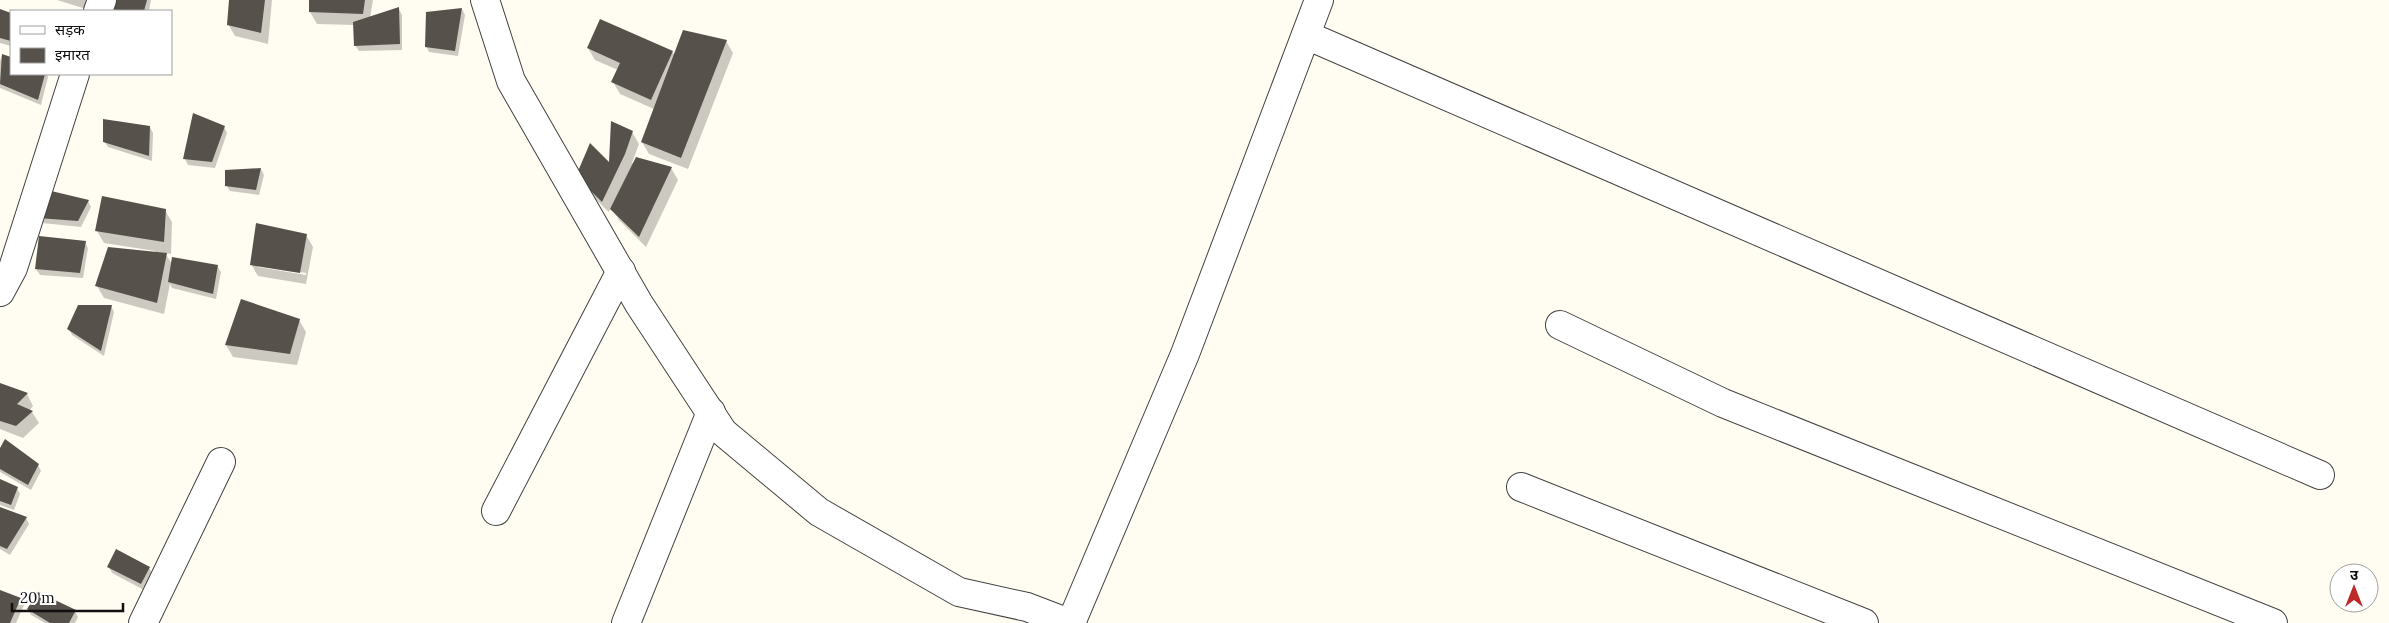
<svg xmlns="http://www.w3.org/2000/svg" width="2389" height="623" font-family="Lora,'Noto Sans Devanagari',serif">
  <rect width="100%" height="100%" fill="#fffdf1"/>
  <g fill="#0003" fill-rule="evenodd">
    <path d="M57 0H90L86 9Z"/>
    <path d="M108 0H151L149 11H108Z"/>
    <path d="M230 0H272L268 44 235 36 228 24Z"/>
    <path d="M310 0H373L370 18 399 9 402 15V50L359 51 355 45V25L317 24 310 12Z"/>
    <path d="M462 9 465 15 458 56 429 52 426 46Z"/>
    <path d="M0 10 11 14V46L0 43Z"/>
    <path d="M726 41 733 53 688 169 649 154 642 142 654 109 620 94 613 82 618 70 595 60 588 48 672 52 675 55Z"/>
    <path d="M2 55 11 58V74H47L48 77 41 105 0 88V61Z"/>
    <path d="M194 115 224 127 227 133 215 168 188 165 185 159Z"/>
    <path d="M150 127 153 133 152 161 108 147 104 141Z"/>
    <path d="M632 132 639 144 632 163 671 168 678 180 646 247 619 220 611 207 609 212 584 188 610 165Z"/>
    <path d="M261 169 264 175 259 195 230 191 226 185Z"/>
    <path d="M88 201 91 207 81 227 42 223 39 218Z"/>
    <path d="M165 210 172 222 171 254 165 253 172 264 217 266 221 272 216 299 172 288 170 284 164 314 104 298 97 286 155 253V251L104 243 97 231Z"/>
    <path d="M306 235 313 247 306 284 258 276 251 264ZM258 265 306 273V275L258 267Z"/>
    <path d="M40 238 85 242 88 248 83 278 40 275 36 269Z"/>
    <path d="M111 306 114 312 104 356 72 335 69 329Z"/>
    <path d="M299 320 306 332 297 365 233 357 226 345Z"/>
    <path d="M0 384 27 394 33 406 29 411 32 412 39 423 23 438 0 429Z"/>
    <path d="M0 451 38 465 41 471 31 490 0 472Z"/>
    <path d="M0 480 17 488 20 494 14 510 0 505Z"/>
    <path d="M0 508 26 518 29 524 10 555 0 549Z"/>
    <path d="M109 567 149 568 152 573 144 590 112 573Z"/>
    <path d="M0 592 20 599 24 605 16 623H0Z"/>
    <path d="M28 609 75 611 78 617 75 623H45L31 615Z"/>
  </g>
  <g fill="#57514b">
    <path d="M106 0H147L144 11H120L105 7Z"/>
    <path d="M229 0H265L261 33 227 25Z"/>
    <path d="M309 0H365L363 14 309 12Z"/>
    <path d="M399 7 400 44 354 46 353 22Z"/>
    <path d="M462 8 455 51 425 47 426 12Z"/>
    <path d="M0 9 11 13V41L0 38Z"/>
    <path d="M600 19 673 51 651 100 611 82 620 63 587 48Z"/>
    <path d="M683 30 727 40 681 158 641 142Z"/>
    <path d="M2 54 11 57V74H45L38 100 0 84Z"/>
    <path d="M193 113 225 126 212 162 183 159Z"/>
    <path d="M103 119 150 126 149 156 103 142Z"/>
    <path d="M611 121 633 131 625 154 602 202 576 176 590 143 609 162Z"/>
    <path d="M636 157 672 167 639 237 610 209Z"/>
    <path d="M261 168 256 190 225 186V170Z"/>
    <path d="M47 190 89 200 78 221 38 218Z"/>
    <path d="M102 196 166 209 164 242 95 231Z"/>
    <path d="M256 223 307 234 300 273 250 265Z"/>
    <path d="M39 236 86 241 80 273 35 269Z"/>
    <path d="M108 247 167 253 157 303 95 286Z"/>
    <path d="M172 257 218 265 213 294 168 282Z"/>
    <path d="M241 299 300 319 290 354 225 345Z"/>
    <path d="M78 305H112L101 351 67 329Z"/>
    <path d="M0 383 28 393 17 404 33 411 16 426 0 421Z"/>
    <path d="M5 439 39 464 28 485 0 469V448Z"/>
    <path d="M0 479 18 487 11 505 0 501Z"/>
    <path d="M0 507 27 517 7 549 0 546Z"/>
    <path d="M116 549 150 567 141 584 107 567Z"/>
    <path d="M0 590 21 598 10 623H0Z"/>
    <path d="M38 592 76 610 69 623H50L27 609Z"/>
  </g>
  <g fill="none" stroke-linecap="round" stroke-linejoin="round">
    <g stroke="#424242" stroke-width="30">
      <g id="street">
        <path d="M485 0 511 81 639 304 723 432 819 512 959 592 1027 607 1069 623"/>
        <path d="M98 11 102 0"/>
        <path d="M1306 35 2320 475"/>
        <path d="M0 292 13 268 75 74"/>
        <path d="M1560 325 1723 403 2273 623"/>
        <path d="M1521 487 1864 623"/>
        <path d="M496 511 621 271"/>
        <path d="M143 623 221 462"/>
        <path d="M626 623 711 412"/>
        <path d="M1071 623 1185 354 1319 0"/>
      </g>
    </g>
    <use href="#street" stroke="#fff" stroke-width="28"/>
  </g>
  <rect x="10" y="10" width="162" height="65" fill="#ffffff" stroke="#9f9f9f"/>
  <rect x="20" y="26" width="25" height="8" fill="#ffffff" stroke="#9f9f9f"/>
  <text x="55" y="35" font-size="15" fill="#0f0f0f">सड़क</text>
  <rect x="20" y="48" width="25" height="15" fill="#57514b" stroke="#9f9f9f"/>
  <text x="55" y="60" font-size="15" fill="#0f0f0f">इमारत</text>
  <g transform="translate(2354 588)"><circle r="24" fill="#ffffff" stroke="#9f9f9f"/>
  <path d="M0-4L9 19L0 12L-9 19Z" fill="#bd2b28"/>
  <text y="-8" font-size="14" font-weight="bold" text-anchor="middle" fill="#0f0f0f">उ</text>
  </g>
  <path d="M12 603v8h111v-8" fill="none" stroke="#0f0f0f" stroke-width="2.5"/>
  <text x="20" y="603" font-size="15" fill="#0f0f0f" stroke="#ffffff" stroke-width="4" paint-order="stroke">20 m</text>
</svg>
